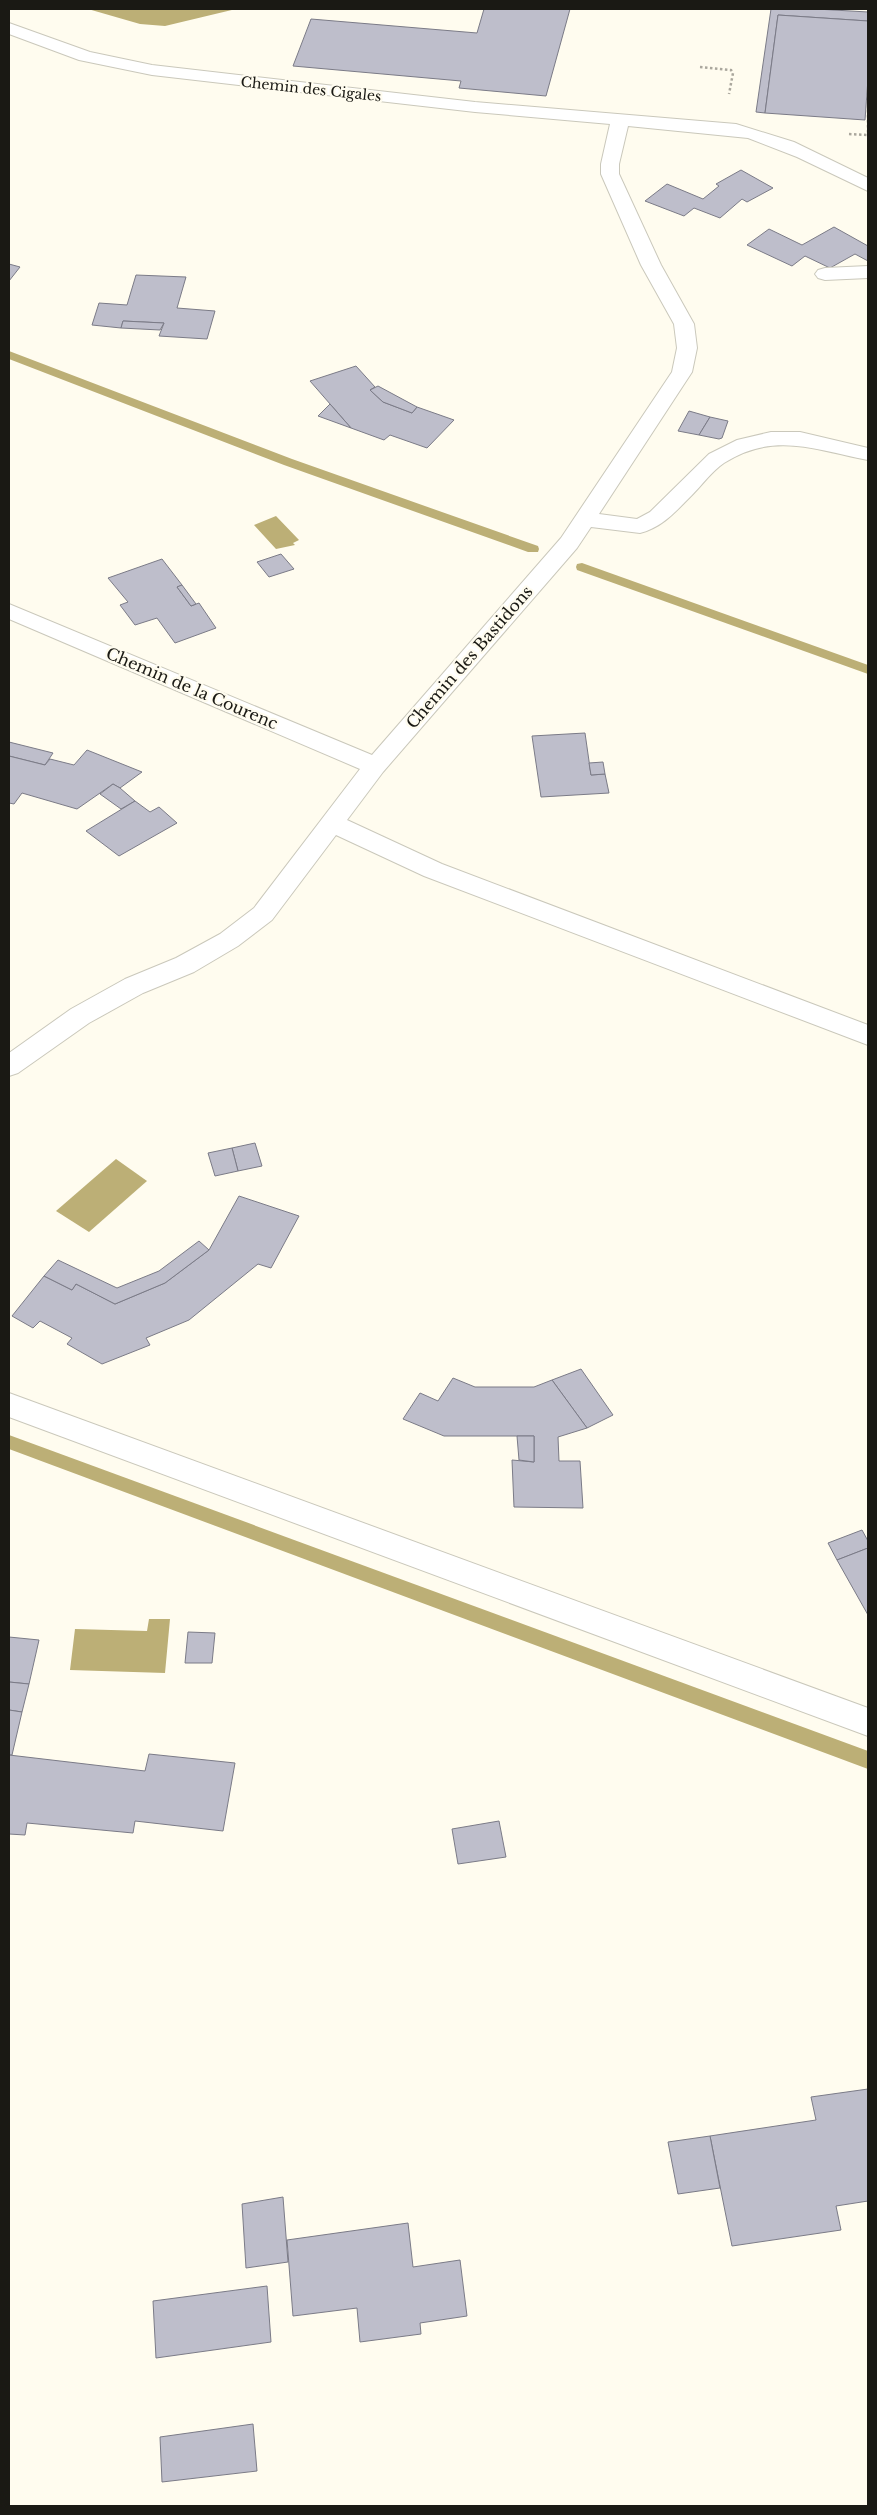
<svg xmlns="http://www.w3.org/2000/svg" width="877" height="2515" font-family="'Libre Baskerville',serif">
  <rect width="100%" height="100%" fill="#fffcef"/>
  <g fill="#bcaf76">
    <path d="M88 9H236L165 26 140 24Z"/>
    <path d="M276 516 299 540 293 543 295 545 276 549 254 525Z"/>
    <path d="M116 1159 147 1181 89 1232 56 1211Z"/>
    <path d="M149 1619H170L165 1673 70 1670 75 1629 147 1631Z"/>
  </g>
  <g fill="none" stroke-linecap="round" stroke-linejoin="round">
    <g fill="#bcaf76" fill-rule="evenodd">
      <path d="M9 351 292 459 538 546 539 549 538 552H528L284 465 9 359Z"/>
      <path d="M582 563 868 665V674L577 570 576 567 577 564Z"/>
      <path d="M9 1435 868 1751V1769L9 1449Z"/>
    </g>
  </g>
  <g fill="#bebecb" stroke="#7b7b87">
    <path d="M484 9H570L546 96 459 88 461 81 293 66 311 19 477 33Z"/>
    <path d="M816 9 868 12V21L778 15 765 113 756 112 771 9Z"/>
    <path d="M778 15 868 21V79L865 120 765 113Z"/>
    <path d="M741 170 773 188 747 202 742 199 720 218 694 208 684 216 645 201 667 184 703 199 719 186 716 184Z"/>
    <path d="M834 227 868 246V261L855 254 830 268 805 256 792 266 747 245 769 229 802 245Z"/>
    <path d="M9 264 20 267 9 281Z"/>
    <path d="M136 275 186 277 177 308 215 311 207 339 159 336 164 323 123 321 121 328 92 325 99 303 127 305Z"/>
    <path d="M123 321 164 323 160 330 121 328Z"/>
    <path d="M356 366 375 387 370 390 383 402 412 413 417 407 454 420 427 448 390 435 384 440 351 428 310 381Z"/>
    <path d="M378 386 417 407 412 413 383 402 370 390Z"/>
    <path d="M330 404 351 428 318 416Z"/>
    <path d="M689 411 710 417 699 435 678 431Z"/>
    <path d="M710 417 728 421 722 438 719 439 699 435Z"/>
    <path d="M281 554 294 569 269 577 257 562Z"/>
    <path d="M162 559 182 585 177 587 191 606 199 603 216 628 175 643 157 618 135 625 120 605 128 602 108 578Z"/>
    <path d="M182 585 196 604 191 606 177 587Z"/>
    <path d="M585 733 591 775 605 774 609 793 541 797 532 736Z"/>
    <path d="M9 742 53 753 45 765 9 756Z"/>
    <path d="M87 750 142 772 120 788 113 784 77 809 22 793 14 804 9 803V756L45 765 50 759 74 765Z"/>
    <path d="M603 762 605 774 591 775 589 763Z"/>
    <path d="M113 784 120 788 135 801 121 809 100 794Z"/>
    <path d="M135 801 150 812 159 807 177 823 119 856 86 831Z"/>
    <path d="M255 1143 262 1166 238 1171 232 1148Z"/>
    <path d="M232 1148 238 1171 215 1176 208 1153Z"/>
    <path d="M239 1196 299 1216 271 1268 258 1264 189 1320 146 1338 150 1345 102 1364 67 1344 72 1338 40 1321 33 1328 12 1316 44 1276 72 1290 76 1284 115 1304 165 1283 209 1250Z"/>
    <path d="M199 1241 209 1250 165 1283 115 1304 76 1284 72 1290 44 1276 58 1260 117 1288 159 1271Z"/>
    <path d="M581 1369 613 1415 587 1428 552 1380Z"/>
    <path d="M453 1378 475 1387H534L552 1380 587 1428 558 1437 559 1461H580L583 1508 514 1507 512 1460 534 1462V1436H444L403 1419 420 1393 438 1401Z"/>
    <path d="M517 1436H534V1462L519 1460Z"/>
    <path d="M862 1530 868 1541V1548L837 1560 828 1543Z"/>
    <path d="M868 1548V1615L837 1560Z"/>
    <path d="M188 1632 215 1633 212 1663H185Z"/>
    <path d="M9 1637 39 1640 29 1684 9 1682Z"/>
    <path d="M9 1682 29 1684 22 1712 9 1710Z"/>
    <path d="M9 1710 22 1712 12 1755H9Z"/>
    <path d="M149 1754 235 1763 223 1831 135 1821 133 1833 27 1823 25 1835 9 1834V1755L145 1771Z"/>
    <path d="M499 1821 506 1857 458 1864 452 1829Z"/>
    <path d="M868 2089V2201L836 2206 841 2230 732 2246 710 2136 816 2120 811 2097Z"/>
    <path d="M710 2136 720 2188 678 2194 668 2142Z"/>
    <path d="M283 2197 288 2262 246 2268 242 2204Z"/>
    <path d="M408 2223 413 2267 460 2260 467 2316 420 2323 421 2334 360 2342 357 2308 293 2316 287 2240Z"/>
    <path d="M267 2286 271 2342 156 2358 153 2301Z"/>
    <path d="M253 2424 257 2471 162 2482 160 2437Z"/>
  </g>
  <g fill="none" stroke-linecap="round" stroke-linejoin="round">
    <g stroke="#cac8bb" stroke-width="2">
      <g id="minor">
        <path d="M9 23 90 52 152 65 475 102 736 124 794 142 868 178V191L797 157 748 138 628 126 619 164V174L661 265 694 324 697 348 692 372 599 514 637 519 650 512 709 454 737 440 771 432H800L868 448V460C816 450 774 431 724 463 712 471 702 485 692 495 676 511 663 527 640 533L591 527 577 548 383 772 347 820 442 864 868 1025V1045L424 876 336 835 272 920 238 946 194 972 143 993 89 1023 18 1073 9 1076V1053L71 1009 125 979 176 958 220 934 254 908 360 769 9 619V604L372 755 561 538 672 372 677 348 674 324 641 265 601 174V164L610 124 475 112 152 75 79 60 9 34Z"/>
        <path d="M868 266V278L825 280 818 278 815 274 818 270 825 268Z"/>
        <path d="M9 1393 868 1708V1736L9 1417Z"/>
      </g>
    </g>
    <g stroke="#aaa79d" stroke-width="2.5" stroke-dasharray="2.5 2.5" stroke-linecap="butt">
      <path d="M700 67 731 70 733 73 729 94"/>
      <path d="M868 90V135"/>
      <path d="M849 134 868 135"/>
    </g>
    <use href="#minor" fill="#fff" fill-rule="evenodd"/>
  </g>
  <g text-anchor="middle" stroke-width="4.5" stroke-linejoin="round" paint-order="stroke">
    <g font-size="14" fill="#1a1914" stroke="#fffcef">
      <text transform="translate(311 89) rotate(6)" y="5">Chemin des Cigales</text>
    </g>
    <g font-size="16" fill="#1a1914" stroke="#fffcef">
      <text transform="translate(469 657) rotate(-49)" y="6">Chemin des Bastidons</text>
      <text transform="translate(192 688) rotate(23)" y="6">Chemin de la Courenc</text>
    </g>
  </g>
  <rect width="877" height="2515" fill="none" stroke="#1a1914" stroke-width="20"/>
</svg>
